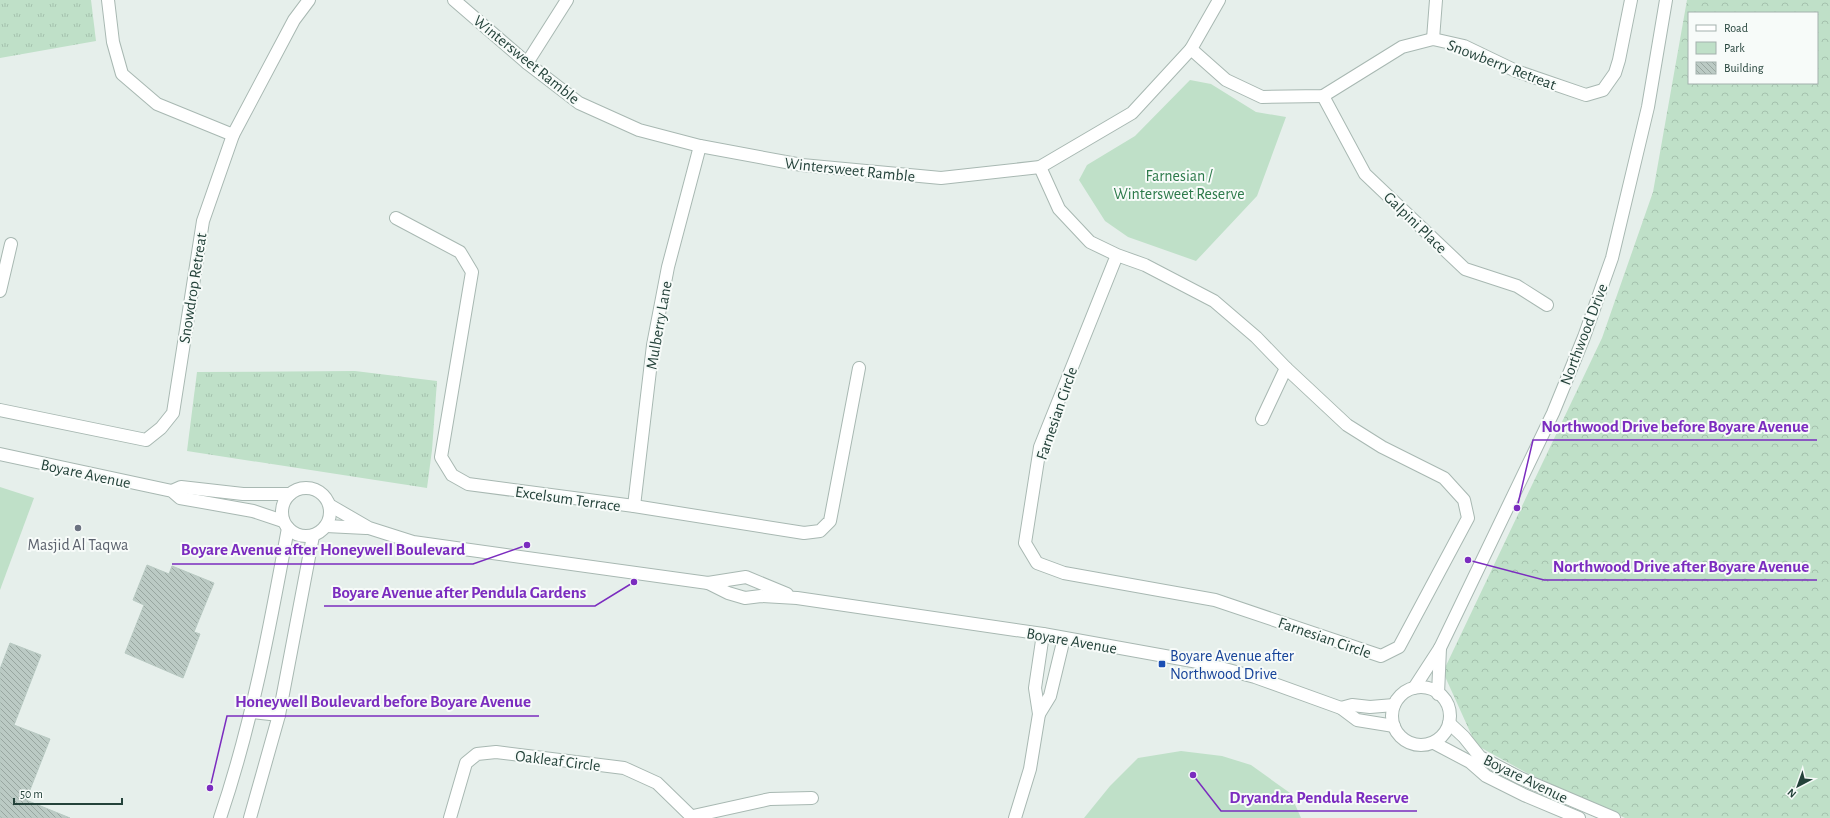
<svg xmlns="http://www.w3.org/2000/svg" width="1830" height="818" font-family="'Alegreya Sans',sans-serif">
  <defs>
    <pattern id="grass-tufts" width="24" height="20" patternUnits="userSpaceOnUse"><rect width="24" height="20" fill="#bfe0c8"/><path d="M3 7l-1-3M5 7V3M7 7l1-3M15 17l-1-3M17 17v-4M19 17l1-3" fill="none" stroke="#a4c1ad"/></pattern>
    <pattern id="forest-crowns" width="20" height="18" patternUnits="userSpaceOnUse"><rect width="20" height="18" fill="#bfe0c8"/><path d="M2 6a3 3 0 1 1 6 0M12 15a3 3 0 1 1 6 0" fill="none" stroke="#a4c1ad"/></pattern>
    <pattern id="building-back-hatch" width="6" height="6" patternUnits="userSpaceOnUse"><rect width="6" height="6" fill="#bbcac4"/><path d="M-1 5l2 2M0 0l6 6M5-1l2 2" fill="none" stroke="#98a6a0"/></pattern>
  </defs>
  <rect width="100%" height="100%" fill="#e6efeb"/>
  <g fill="url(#grass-tufts)">
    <path d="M0 0H91L96 41 0 58Z"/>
    <path d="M355 371 437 381 432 450 427 488 187 451 197 372Z"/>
  </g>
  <path fill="url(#forest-crowns)" fill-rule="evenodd" d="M1687 0H1830V818H1625L1527 773 1476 745 1443 672 1602 338 1653 192ZM1689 13H1817V83H1689Z"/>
  <g fill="#bfe0c8">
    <path d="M1190 80 1211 84 1256 112 1286 117 1257 196 1196 261 1128 237 1105 221 1079 180 1087 165 1135 136Z"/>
    <path d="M0 487 34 498 0 590Z"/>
    <path d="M1181 751 1222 756 1251 765 1290 793 1301 818H1084L1110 786 1138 758Z"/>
  </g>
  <g fill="url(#building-back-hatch)" stroke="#b8c9c2">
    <path d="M147 565 169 574 172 566 214 583 194 632 200 634 183 678 125 653 144 605 133 600Z"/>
    <path d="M10 643 41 655 14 725 50 739 26 800 70 818H0V669Z"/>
  </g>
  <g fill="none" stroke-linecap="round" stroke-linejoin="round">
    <g stroke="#a8b8b2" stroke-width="14">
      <g id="minor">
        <path d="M108 0 113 42 122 74 157 104 233 135"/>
        <path d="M454 0 527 63 579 103 639 130 700 146 802 165 941 178 1040 167 1132 113 1191 49 1219 0"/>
        <path d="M1433 39 1436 0"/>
        <path d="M1191 49 1226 80 1262 97 1323 96 1402 47 1433 39 1464 46 1516 71 1586 95 1603 90 1615 73 1619 60 1631 0"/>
        <path d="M527 63 567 0"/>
        <path d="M1323 96 1365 174 1465 269 1517 286 1547 305"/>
        <path d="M1040 167 1059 209 1090 242 1117 255 1145 265 1214 301 1256 337 1286 368 1347 425 1382 447 1444 478 1464 500 1468 518 1399 647 1381 656 1215 600 1064 573 1037 563 1025 543 1040 447 1117 255"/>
        <path d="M396 218 460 252 472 272 441 457 452 475 468 484 634 506 804 533 820 531 830 521 859 368"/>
        <path d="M0 291 11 244"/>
        <path d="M0 410 146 440 161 428 173 413 203 221 233 135 294 20 309 0"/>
        <path d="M1262 419 1286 368"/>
        <path d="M634 506 653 345 668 267 700 146"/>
        <path d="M1039 714 1050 696 1064 638"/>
        <path d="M693 816 770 799 812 798"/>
        <path d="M450 818 466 763 477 754 496 752 624 768 657 783 693 818"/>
        <path d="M1015 818 1030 769 1039 714 1035 688 1043 634"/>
      </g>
    </g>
    <g stroke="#a8b8b2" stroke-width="14">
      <g id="tertiary">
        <path d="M0 454 172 491 180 498 253 511 283 521"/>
        <circle cx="306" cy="512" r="24"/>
        <path d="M172 491 181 487 243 494H290"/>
        <path d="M331 506 369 528 413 542 708 583 746 577 787 594"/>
        <path d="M326 526 366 528"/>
        <path d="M708 583 728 593 745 598 761 596 797 598 1043 634 1198 662 1255 677 1341 708 1357 720 1394 726"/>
        <circle cx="1421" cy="716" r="29"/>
        <path d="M1414 688 1440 648 1553 413 1584 337 1612 258 1648 107 1666 0"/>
        <path d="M1438 694 1440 648"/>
        <path d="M1341 708 1352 705 1370 707 1394 705"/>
        <path d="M251 712 279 715"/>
        <path d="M1449 723 1464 737 1480 757 1520 778 1614 818"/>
        <path d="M1434 743 1470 762 1486 776 1524 795 1579 818"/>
        <path d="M220 818C252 724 270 626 288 528"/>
        <path d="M250 818 279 715 313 536"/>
      </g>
    </g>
    <use href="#minor" stroke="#fff" stroke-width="12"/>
    <use href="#tertiary" stroke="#fff" stroke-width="12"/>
  </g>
  <circle fill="#6b7280" stroke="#f7fbf9" stroke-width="1.5" cx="78" cy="528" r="4"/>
  <rect fill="#1a4fb4" stroke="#f7fbf9" stroke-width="1.5" x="1158" y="660" width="8" height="8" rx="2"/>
  <g text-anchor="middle" stroke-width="4" stroke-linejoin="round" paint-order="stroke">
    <g font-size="16" fill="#24423a" stroke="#f7fbf9">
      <text transform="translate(527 59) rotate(39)" y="6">Wintersweet Ramble</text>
      <text transform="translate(1502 64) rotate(21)" y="6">Snowberry Retreat</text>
      <text transform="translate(850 169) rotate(6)" y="6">Wintersweet Ramble</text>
      <text transform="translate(1416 222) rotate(44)" y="6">Galpini Place</text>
      <text transform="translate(192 288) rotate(-81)" y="6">Snowdrop Retreat</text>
      <text transform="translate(658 325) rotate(-80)" y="6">Mulberry Lane</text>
      <text transform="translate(1583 334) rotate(-69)" y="6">Northwood Drive</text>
      <text transform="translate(1056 413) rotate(-71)" y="6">Farnesian Circle</text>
      <text transform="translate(86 473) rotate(12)" y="6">Boyare Avenue</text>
      <text transform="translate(568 498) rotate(8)" y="6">Excelsum Terrace</text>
      <text transform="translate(1325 637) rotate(19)" y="6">Farnesian Circle</text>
      <text transform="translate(1072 640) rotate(10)" y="6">Boyare Avenue</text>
      <text transform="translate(558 760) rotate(7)" y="6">Oakleaf Circle</text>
      <text transform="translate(1526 778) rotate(26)" y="6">Boyare Avenue</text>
    </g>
    <g font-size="16" fill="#2d7a4b" stroke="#f7fbf9">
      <text x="1179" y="181">Farnesian /<tspan x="1179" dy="18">Wintersweet Reserve</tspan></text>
    </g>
    <g font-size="16" fill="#5b616d" stroke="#f7fbf9">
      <text x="78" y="550">Masjid Al Taqwa</text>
    </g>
    <g font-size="16" fill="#164399" stroke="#f7fbf9" text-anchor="start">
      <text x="1170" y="661">Boyare Avenue after<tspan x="1170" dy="18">Northwood Drive</tspan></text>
    </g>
  </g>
  <path fill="none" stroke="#7b2cbf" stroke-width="1.5" d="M1517 508L1533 440H1817M527 545L473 564H172M1468 560L1544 580H1817M634 582L595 606H324M210 788L227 716H539M1193 775L1221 811H1417"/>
  <g fill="#7b2cbf" stroke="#f7fbf9" stroke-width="1.5">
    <circle cx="1517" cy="508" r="4"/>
    <circle cx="527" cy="545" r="4"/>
    <circle cx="1468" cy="560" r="4"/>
    <circle cx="634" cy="582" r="4"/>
    <circle cx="210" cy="788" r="4"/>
    <circle cx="1193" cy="775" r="4"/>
  </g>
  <g font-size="17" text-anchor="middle" font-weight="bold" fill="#7b2cbf" stroke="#f7fbf9" stroke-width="4" stroke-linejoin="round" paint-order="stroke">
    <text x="1675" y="432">Northwood Drive before Boyare Avenue</text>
    <text x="323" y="555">Boyare Avenue after Honeywell Boulevard</text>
    <text x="1681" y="572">Northwood Drive after Boyare Avenue</text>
    <text x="459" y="598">Boyare Avenue after Pendula Gardens</text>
    <text x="383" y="707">Honeywell Boulevard before Boyare Avenue</text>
    <text x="1319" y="803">Dryandra Pendula Reserve</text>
  </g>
  <rect x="1688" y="12" width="130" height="72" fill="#f7fbf9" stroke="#a3b1ad"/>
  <rect x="1696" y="25" width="20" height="6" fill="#ffffff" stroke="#a3b1ad"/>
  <text x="1724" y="32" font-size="12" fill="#24423a">Road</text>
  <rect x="1696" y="42" width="20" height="12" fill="#bfe0c8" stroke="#a3b1ad"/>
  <text x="1724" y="52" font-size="12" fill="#24423a">Park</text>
  <rect x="1696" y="62" width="20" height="12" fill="url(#building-back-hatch)" stroke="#a3b1ad"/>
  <text x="1724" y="72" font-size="12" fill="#24423a">Building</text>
  <g transform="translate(1798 786) rotate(221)" stroke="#f7fbf9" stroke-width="3" paint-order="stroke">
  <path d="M0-3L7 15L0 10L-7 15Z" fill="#24423a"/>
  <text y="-6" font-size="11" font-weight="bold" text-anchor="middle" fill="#24423a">N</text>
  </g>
  <path d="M14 798v6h108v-6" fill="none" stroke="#24423a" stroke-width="2"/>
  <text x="20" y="798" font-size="12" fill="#24423a" stroke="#f7fbf9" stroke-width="3" paint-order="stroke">50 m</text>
</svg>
